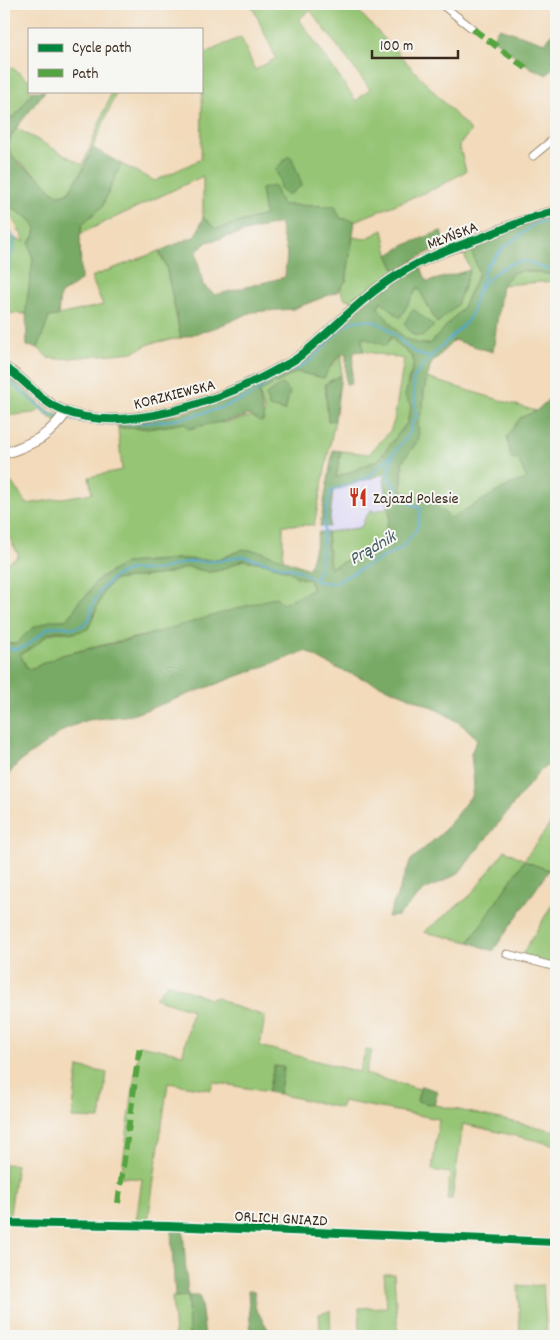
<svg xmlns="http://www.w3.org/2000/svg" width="560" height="1340" font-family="Dekko,sans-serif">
  <rect width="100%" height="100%" fill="#f6f6f2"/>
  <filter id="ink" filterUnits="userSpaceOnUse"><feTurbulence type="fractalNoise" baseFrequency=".02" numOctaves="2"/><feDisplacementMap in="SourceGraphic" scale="10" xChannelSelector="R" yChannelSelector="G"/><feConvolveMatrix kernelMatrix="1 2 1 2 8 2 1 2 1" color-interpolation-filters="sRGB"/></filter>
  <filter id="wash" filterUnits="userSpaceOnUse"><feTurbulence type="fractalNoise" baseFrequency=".0096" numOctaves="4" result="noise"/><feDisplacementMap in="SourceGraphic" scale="20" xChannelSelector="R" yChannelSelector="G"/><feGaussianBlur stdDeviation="1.12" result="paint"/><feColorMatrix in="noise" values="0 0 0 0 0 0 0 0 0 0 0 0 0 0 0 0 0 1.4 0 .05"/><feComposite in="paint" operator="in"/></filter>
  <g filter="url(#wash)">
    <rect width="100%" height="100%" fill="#f2daba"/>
    <path fill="#dbd6f7" d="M384 474 390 517 380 545 319 532 320 526 329 527 333 491Z"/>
    <g fill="#95c574" stroke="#687849" fill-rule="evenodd">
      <path d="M251 4H352L471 131 459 145 466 171 436 188 355 221 340 218 335 206 282 205 274 187 261 189 265 215 216 229 203 217V176L80 234 83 223 102 207 121 164 155 181 201 159 203 54 241 37 255 70 276 58ZM310 10 370 89 356 101 299 19Z"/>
      <path d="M4 62 29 80V91H33L17 114 4 122Z"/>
      <path d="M112 91H117L85 166 68 193 60 195 53 192 40 178 11 156 8 144 16 128 83 165Z"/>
      <path d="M4 203 31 220 36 228 34 237 29 243 33 260 26 314 9 313 4 336V230L10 238 25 241Z"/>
      <path d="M383 230 388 254 396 271 357 303 344 298 340 289 346 281 353 237 365 239Z"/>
      <path d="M470 246 479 273 462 309 430 344C403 346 395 327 378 308L381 300 418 287 437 323 457 305 470 270 464 253 466 252V247Z"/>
      <path d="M159 251 166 266 181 338 152 343 133 352 60 359 48 358 38 348 49 317 103 305 91 277Z"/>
      <path d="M525 271 556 275V281L502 285 514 272Z"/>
      <path d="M362 336 391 337C398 346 411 353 415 363L407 383 411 407 407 423 378 460 336 478 341 451 369 454 390 431 394 421 404 359 363 351Z"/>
      <path d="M342 354 341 375 325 384 328 421 335 420 314 525H283V561L263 552H235L219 560 177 559 125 563 97 580 87 595 79 601 72 614 65 620C38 620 35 629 16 644L4 643V565L19 556 4 527V472L27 504 92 493 89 477 122 470 118 428H153L185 423 189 429 214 422 225 423 265 413 259 392 297 372 324 378 330 367Z"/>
      <path d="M4 372 47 410 59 415 56 422 40 410 34 413 4 416V406L11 386 4 381Z"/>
      <path d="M427 378 536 411 520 418 518 459 527 479 511 484 451 519 433 503 405 493 401 488 403 475 402 462 419 439 418 423 423 408 424 390Z"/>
      <path d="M389 507 390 517 380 545 330 568 327 532 358 528 362 526 365 518 372 509 373 512Z"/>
      <path d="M243 560 264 563 289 571 297 577 309 580 313 590 283 604 90 648 62 655 28 670 20 654C48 642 38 629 74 633L93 617 104 591 114 580 166 574 188 567 209 572 222 570Z"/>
      <path d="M556 816V867L552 865 549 870 524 861 469 942 424 932 471 895 505 850 524 860Z"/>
      <path d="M556 898V969L519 960Z"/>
      <path d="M168 983 210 999 217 997 233 1006 265 1016 260 1046 359 1072 366 1050 372 1051 365 1074 420 1089 417 1101 556 1131V1145L463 1124 452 1199H447L450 1173 432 1170 439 1119 343 1101 340 1108 279 1094 284 1068 274 1066 268 1092 213 1082 211 1090 168 1083 148 1221 136 1222 142 1179 121 1177 139 1045 183 1054 192 1010 155 998Z"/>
      <path d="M78 1067 107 1073 100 1119 72 1118Z"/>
      <path d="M4 1164 17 1165 9 1220 4 1219Z"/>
      <path d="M384 1274H394L398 1336H360L359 1308 387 1307Z"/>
      <path d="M543 1285 547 1336H520L518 1286Z"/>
      <path d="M188 1296 189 1336H175L172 1297Z"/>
      <path d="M330 1311 331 1336H316L320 1330 319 1314Z"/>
    </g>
    <g fill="#78aa66" stroke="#5a6a42" fill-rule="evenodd">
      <path d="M499 28 545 43 556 28V62L547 75 531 68 492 38Z"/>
      <path d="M33 91H45L11 135 8 149 19 164 40 178 53 192 60 195 68 193 85 166 93 148 121 164 102 207 83 223 80 234 81 280 60 295 58 316 49 317 38 348 27 346 26 307 33 260 29 243 34 237 36 228 31 220 4 203V122L17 114Z"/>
      <path d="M289 156 292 158 302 185 292 193 286 195 280 188V180L275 169Z"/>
      <path d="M274 186 282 205 335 206 340 218 355 221 346 281 337 292 293 309 252 312 217 327 181 338 166 266 159 251 196 236 203 217 216 229 265 215 261 189ZM279 223 287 253 285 277 215 295 203 285 196 252 207 242Z"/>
      <path d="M556 214V275L525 271 514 272 502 285 493 352 454 340 431 364 424 390 423 408 418 423 419 439 402 462V492L433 503 451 518 511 484 527 479 518 459 511 458 507 437 520 418 536 411 549 399 556 383V759L540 771 458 874 423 891 398 916 388 917 411 860 442 833 471 796 474 785 471 753 477 740C458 710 371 683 337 668 326 663 316 657 306 651L132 715 88 720 67 728 18 763 4 780V643L16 644 32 628 52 620H65L72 614 79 601 87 595 97 580 125 563 177 559 219 560 243 549 263 552 309 569 319 532H327L330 568 380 545 390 517 383 474 333 491 329 527 320 526 333 450 341 451 336 478 378 460 407 423 411 407 405 396C406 387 417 362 412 357 406 349 397 345 391 337L386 346 362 337 363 351 354 352 351 384H346V353C335 355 329 369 324 378L297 372 259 392 264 420 261 422 249 415C229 422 209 423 189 429L185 423 153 428H118L117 423C180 418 239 400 292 366 302 359 312 349 321 341 353 314 383 284 420 265L427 282 470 270 457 305 437 323 418 287 400 318 381 301 378 308C395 327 403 346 430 344L462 309 479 273 470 246 496 234ZM243 560 264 563 289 571 297 577 309 580 313 589 283 604 276 597 141 637 62 655 28 670 20 654 35 646 49 633 58 631 74 633 88 629 104 591 114 580 166 574 188 567 209 572 222 570Z"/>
      <path d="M441 231 445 245 423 255 396 271 388 255 405 245Z"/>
      <path d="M413 309 434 326 423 336 413 335 404 324Z"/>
      <path d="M341 375 335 420 328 421 325 384Z"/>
      <path d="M282 384 290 392 285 411 269 407 266 395Z"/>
      <path d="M524 861 549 870 493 951 469 942Z"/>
      <path d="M274 1066 284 1067 279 1094 268 1092Z"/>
      <path d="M421 1086 438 1091 434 1105 417 1101Z"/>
      <path d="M171 1230 183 1231 188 1296H200L205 1336H189L188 1296 175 1297Z"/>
      <path d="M248 1290 255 1292V1307L272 1336H251Z"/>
    </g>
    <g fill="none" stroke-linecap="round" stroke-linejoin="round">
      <g stroke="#53a7ce" stroke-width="2">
        <path d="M4 223 15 239 5 287 4 316"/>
        <path d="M477 293 486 267 503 248 536 223 556 218"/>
        <path d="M4 377 47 413 57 417"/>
        <path d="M65 419C126 430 190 423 248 397 257 393 264 385 272 380 284 373 299 369 310 361 322 352 341 323 355 321 394 314 398 354 430 357"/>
        <path d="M315 580C326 552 321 519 331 491L367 478 394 453"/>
        <path d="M4 646 15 650 26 646 48 628 58 626 74 628 84 625 90 618 92 606 101 590 115 576 130 570H157L187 562 219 561 242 556 300 571 319 582 334 583 403 547 417 529 421 509 399 497 397 488 389 480 388 471 394 453 410 433 411 424 416 418 413 379C428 356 449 341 467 321 474 314 473 304 476 296 483 280 506 261 524 261 532 261 537 267 545 269L556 267"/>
      </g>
    </g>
  </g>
  <g filter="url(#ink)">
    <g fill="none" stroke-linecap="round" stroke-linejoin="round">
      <g stroke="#96826c" stroke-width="9">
        <g id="street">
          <path d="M441 4 473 29"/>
          <path d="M533 156 556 137"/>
          <path d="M507 954 556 967"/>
          <path d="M4 1223 168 1226 556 1242"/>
        </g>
      </g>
      <g stroke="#96826c" stroke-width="12">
        <g id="secondary">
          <path d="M4 367C26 379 39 402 64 411 126 435 219 401 274 371 283 366 293 362 300 356 333 330 362 296 399 274 427 256 458 246 488 235 511 226 533 216 556 211"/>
          <path d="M4 454C34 442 46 440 66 412"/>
        </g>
      </g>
      <use href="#street" stroke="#fff" stroke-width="7"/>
      <use href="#secondary" stroke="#fff" stroke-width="10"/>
      <g stroke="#54a441" stroke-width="6" stroke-dasharray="12 6" stroke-linecap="butt">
        <path d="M473 29 526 68"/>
        <path d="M118 1203 140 1045"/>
      </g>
      <g stroke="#f6f6f2" stroke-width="11">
        <g id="cycleway">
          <path d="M4 367C26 379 39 402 64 411 126 435 219 401 274 371 283 366 293 362 300 356 333 330 362 296 399 274 427 256 458 246 488 235 511 226 533 216 556 211"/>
          <path d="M4 1223 168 1226 556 1242"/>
        </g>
      </g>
      <use href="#cycleway" stroke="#00873e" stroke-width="8"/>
    </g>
  </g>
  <defs>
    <g id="restaurant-bare" transform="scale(1.5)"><path d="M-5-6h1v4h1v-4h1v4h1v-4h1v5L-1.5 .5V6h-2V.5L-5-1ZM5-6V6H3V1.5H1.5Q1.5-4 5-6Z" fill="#c8321e" stroke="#f6f6f2" stroke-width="2.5" paint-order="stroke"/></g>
  </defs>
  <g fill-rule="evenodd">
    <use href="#restaurant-bare" x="358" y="497"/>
  </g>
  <g text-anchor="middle" stroke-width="4" stroke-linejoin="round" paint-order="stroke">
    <g font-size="16" fill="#3b2a1e" stroke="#f6f6f2">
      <text transform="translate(452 234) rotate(-21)" y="6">MŁYŃSKA</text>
      <text transform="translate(174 393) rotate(-14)" y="6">KORZKIEWSKA</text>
      <text transform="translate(281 1217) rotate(3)" y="6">ORLICH GNIAZD</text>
    </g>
    <g font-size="16" fill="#3b2a1e" stroke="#f6f6f2" text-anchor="start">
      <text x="373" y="503">Zajazd Polesie</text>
    </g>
    <g font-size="18" font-style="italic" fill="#455c64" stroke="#f6f6f2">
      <text transform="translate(372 547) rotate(-30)" y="6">Prądnik</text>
    </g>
  </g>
  <rect width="560" height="1340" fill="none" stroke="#f6f6f2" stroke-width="20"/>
  <rect x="28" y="28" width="175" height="65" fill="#f6f6f2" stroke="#aba49d"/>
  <rect x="38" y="44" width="25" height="8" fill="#00873e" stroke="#aba49d"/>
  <text x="72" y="52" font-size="15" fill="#3b2a1e">Cycle path</text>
  <rect x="38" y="69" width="25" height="8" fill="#54a441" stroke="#aba49d"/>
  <text x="72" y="78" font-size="15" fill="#3b2a1e">Path</text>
  <path d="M372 50v8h86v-8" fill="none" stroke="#3b2a1e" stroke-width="2.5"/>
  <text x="380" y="50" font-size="15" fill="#3b2a1e" stroke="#f6f6f2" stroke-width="4" paint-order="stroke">100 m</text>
</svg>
